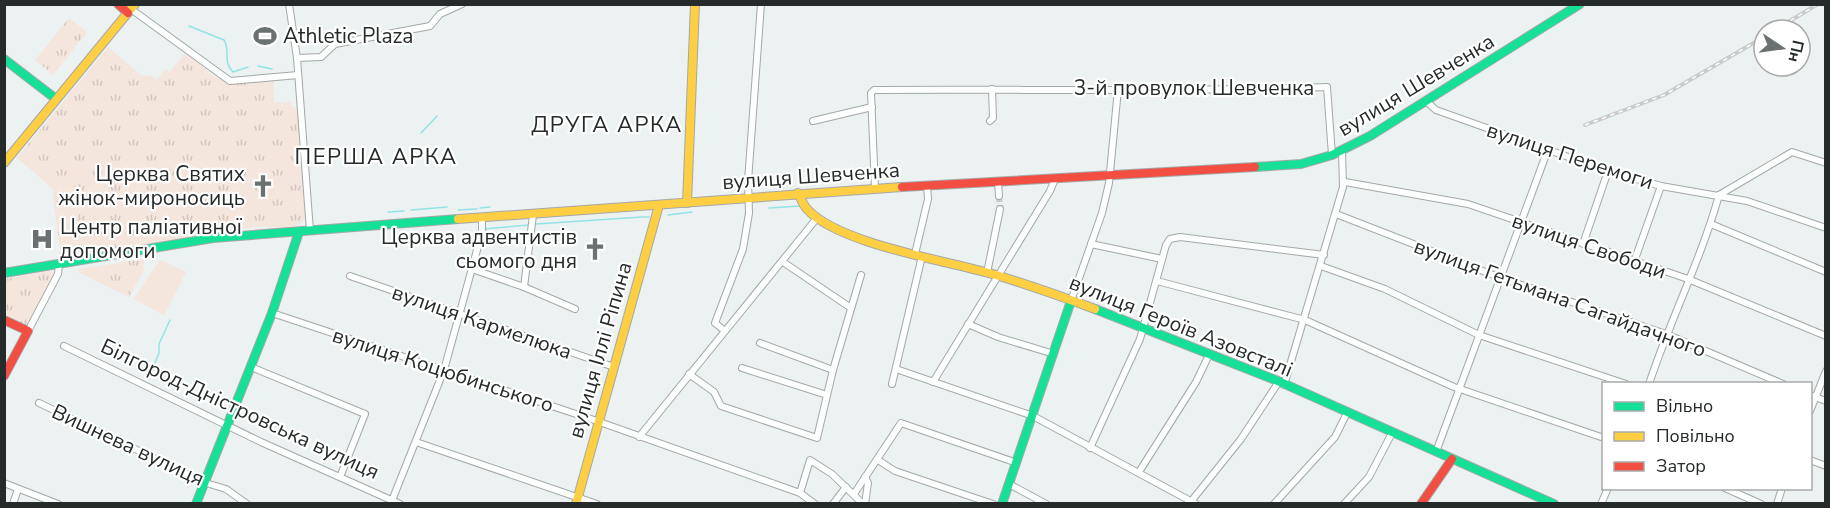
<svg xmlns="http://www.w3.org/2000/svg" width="1830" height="508" font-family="'Nunito Sans',sans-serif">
  <defs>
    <pattern id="park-tufts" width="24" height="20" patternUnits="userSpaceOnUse" patternTransform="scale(1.5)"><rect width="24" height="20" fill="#f4e6dd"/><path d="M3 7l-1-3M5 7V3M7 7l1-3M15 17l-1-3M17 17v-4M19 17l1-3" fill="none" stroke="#d1c5be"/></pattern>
  </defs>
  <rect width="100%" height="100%" fill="#ecf1f1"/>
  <g fill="url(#park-tufts)">
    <path d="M69 18 87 32 53 75 35 60Z"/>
    <path d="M108 47 141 75 151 76 157 80 165 69 170 72 186 52 213 76 230 83 273 80 274 103 291 102V106L299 109 306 215C300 235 274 224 258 227 192 236 125 247 58 258L60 250 52 188 17 158Z"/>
    <path d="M144 259 143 272 129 297 78 272 79 269Z"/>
    <path d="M49 271 54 272V276L27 327 5 317V279Z"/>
  </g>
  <path fill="#f4e6dd" d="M159 261H163L186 272 164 315 134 299Z"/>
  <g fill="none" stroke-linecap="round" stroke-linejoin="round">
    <g stroke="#92e3e5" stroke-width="1.5">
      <path d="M189 26 224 40C231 51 222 61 233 72L248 67"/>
      <path d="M258 66 272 69"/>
      <path d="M421 133 437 116"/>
      <path d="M480 208 490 207"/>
      <path d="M769 208 800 206"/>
      <path d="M411 210 447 207"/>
      <path d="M458 210 477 209"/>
      <path d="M388 212 404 211"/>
      <path d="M668 215 692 212"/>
      <path d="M643 217H649"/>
      <path d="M536 224 642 217"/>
      <path d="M483 229 529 225"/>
      <path d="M155 363 159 353V344L170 320"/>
    </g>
    <path stroke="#c4c9c9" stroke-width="6" stroke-dasharray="6 3" stroke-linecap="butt" d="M999 196 1000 209"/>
    <g stroke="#a4a8a8" stroke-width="8">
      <g id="street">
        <path d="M289 4 297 58 310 231"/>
        <path d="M131 9 230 81 298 75"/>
        <path d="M297 58 321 57 335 44 430 26 440 14 462 4"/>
        <path d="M1426 101 1436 110 1608 171 1661 186 1747 201 1826 228"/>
        <path d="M813 121 872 107"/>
        <path d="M990 121 993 118 992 89"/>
        <path d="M998 182 999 196"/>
        <path d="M1345 182 1468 204 1688 279 1826 336"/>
        <path d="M875 189 871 93 874 90C1025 89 1176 92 1327 87L1332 155"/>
        <path d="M1719 195 1792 152 1826 163"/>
        <path d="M1336 214 1501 278 1666 334 1783 384"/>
        <path d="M1711 224 1826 272"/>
        <path d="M1091 244 1162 259"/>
        <path d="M1583 244 1608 171"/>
        <path d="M915 254 928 199 927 186"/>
        <path d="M783 262 851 308"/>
        <path d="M1634 262 1661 186"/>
        <path d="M1321 266 1385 289 1479 335 1626 384"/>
        <path d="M472 269 524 287 575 309"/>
        <path d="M987 273 1000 209"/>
        <path d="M350 276 614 367"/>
        <path d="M1157 281 1305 320 1454 387 1604 438"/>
        <path d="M524 287 533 215"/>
        <path d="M1071 301 1102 213 1109 183 1118 89"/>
        <path d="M272 313 594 420 800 493 815 504"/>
        <path d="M968 324 998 337 1054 354"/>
        <path d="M28 331 58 274 59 264"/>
        <path d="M725 331 715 323 743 249 749 213 748 181 761 4"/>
        <path d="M760 343 833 370"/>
        <path d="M64 346 261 442 400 504"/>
        <path d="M251 367 365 414 340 477"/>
        <path d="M742 368 827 395"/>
        <path d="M896 369 1033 416 1196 504"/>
        <path d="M689 374 714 392 721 406 817 438 833 370 861 275"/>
        <path d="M933 382 1050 191 1055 179"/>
        <path d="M892 384 922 256"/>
        <path d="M1649 384C1670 320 1701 260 1719 195"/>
        <path d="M1284 385 1343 187 1342 151"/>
        <path d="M1810 395 1826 401"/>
        <path d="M39 403 206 483 226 489 247 504"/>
        <path d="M1810 411 1826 371"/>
        <path d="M639 437 817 218"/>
        <path d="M416 442 597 504"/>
        <path d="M1090 448 1140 339 1166 245 1170 239 1180 237 1324 255"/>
        <path d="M1436 452 1547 152"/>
        <path d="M878 460 895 471 993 504"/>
        <path d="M1810 460 1826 466"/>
        <path d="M1139 472 1196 382 1209 355"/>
        <path d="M4 483 58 504"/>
        <path d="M1009 484 1046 504"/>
        <path d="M1725 488 1761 504"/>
        <path d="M800 493 810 460 832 474 863 504"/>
        <path d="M854 494 901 423 1017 463"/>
        <path d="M391 503 444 370 482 232V219"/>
        <path d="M13 504 18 489"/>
        <path d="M833 504 846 487"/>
        <path d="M865 504 868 483 865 477"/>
        <path d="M1189 504 1241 439 1278 383"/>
        <path d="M1274 504 1335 437 1347 413"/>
        <path d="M1344 504 1369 477 1392 433"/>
        <path d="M1601 504 1608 488"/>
        <path d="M1777 504 1782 488"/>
      </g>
    </g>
    <g stroke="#a4a8a8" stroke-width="10">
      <g id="fast">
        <path d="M4 59 56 99"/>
        <path d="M1255 167 1301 164 1332 155 1370 136 1580 4"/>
        <path d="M4 273 213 238 458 219"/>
        <path d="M1095 309 1278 381 1554 504"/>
        <path d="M196 504 272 313 299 232"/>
        <path d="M1002 504 1071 301"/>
      </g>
    </g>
    <g stroke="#a4a8a8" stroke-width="10">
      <g id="slow">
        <path d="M4 163 135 4"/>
        <path d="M798 193C801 198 803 205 807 209 838 244 949 261 996 275 1029 285 1063 297 1095 309"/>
        <path d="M687 203 695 4"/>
        <path d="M458 219 902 187"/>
        <path d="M576 504 659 205"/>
      </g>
    </g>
    <g stroke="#a4a8a8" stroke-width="10">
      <g id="jam">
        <path d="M118 4 128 13"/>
        <path d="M902 187 1255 167"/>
        <path d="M4 320 28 331 4 376"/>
        <path d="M1421 504 1452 459"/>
      </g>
    </g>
    <use href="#street" stroke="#fcfdfd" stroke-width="6"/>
    <use href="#fast" stroke="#16e098" stroke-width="8"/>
    <use href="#slow" stroke="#ffcf43" stroke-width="8"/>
    <use href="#jam" stroke="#f24e42" stroke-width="8"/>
    <g stroke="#c9cbcb" stroke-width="4">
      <g id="rail">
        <path d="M1775 30 1818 4"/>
        <path d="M1585 125 1664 95 1764 37"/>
      </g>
    </g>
    <use href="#rail" stroke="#fff" stroke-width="1.5" stroke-dasharray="4.5" stroke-linecap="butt"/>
  </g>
  <defs>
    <g id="stadium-bare" transform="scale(1.8)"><path d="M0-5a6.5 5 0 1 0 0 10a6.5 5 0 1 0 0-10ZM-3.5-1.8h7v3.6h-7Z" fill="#6b7070" stroke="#fff" stroke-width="2.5" paint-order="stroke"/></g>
    <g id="church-bare" transform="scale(1.8)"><path d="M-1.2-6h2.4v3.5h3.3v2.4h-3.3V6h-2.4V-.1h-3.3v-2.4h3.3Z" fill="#6b7070" stroke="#fff" stroke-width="2.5" paint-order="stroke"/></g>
    <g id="hospital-bare" transform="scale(1.8)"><path d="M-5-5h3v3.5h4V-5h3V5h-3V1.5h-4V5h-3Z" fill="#6b7070" stroke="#fff" stroke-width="2.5" paint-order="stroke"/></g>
  </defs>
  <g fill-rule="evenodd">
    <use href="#stadium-bare" x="265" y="36"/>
    <use href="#church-bare" x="263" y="186"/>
    <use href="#hospital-bare" x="42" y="239"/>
    <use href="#church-bare" x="595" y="249"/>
  </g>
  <g text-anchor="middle" stroke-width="4.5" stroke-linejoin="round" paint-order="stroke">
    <g font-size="21" fill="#252a2a" stroke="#fff" text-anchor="start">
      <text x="283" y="43">Athletic Plaza</text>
      <text x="245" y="181" text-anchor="end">Церква Святих<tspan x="245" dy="24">жінок-мироносиць</tspan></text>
      <text x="60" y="234">Центр паліативної<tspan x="60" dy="24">допомоги</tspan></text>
      <text x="577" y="244" text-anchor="end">Церква адвентистів<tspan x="577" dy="24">сьомого дня</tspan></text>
    </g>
    <g font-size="21" fill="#252a2a" stroke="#fff">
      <text transform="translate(1416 85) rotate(-31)" y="7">вулиця Шевченка</text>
      <text x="1194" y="95">3-й провулок Шевченка</text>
      <text transform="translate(1570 156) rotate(18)" y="7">вулиця Перемоги</text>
      <text transform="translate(811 176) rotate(-4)" y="7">вулиця Шевченка</text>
      <text transform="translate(1589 246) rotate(19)" y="7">вулиця Свободи</text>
      <text transform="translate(1560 298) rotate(20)" y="7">вулиця Гетьмана Сагайдачного</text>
      <text transform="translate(482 322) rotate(19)" y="7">вулиця Кармелюка</text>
      <text transform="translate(1181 326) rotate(22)" y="7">вулиця Героїв Азовсталі</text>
      <text transform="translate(600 350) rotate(-74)" y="7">вулиця Іллі Ріпина</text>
      <text transform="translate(443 370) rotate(18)" y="7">вулиця Коцюбинського</text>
      <text transform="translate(240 409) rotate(25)" y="7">Білгород-Дністровська вулиця</text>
      <text transform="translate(128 445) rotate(25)" y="7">Вишнева вулиця</text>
    </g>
    <g font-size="22" letter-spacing="1.5" fill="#252a2a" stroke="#fff">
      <text x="607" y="132">ДРУГА АРКА</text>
      <text x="376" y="164">ПЕРША АРКА</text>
    </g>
  </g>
  <rect width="1830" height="508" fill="none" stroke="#252a2a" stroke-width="12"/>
  <rect x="1602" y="382" width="210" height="108" fill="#ffffff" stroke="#a8aaaa" stroke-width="1.5"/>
  <rect x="1614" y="402" width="30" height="9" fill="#16e098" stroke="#a8aaaa" stroke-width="1.5"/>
  <text x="1656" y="412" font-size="18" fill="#252a2a">Вільно</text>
  <rect x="1614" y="432" width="30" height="9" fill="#ffcf43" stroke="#a8aaaa" stroke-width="1.5"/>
  <text x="1656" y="442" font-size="18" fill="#252a2a">Повільно</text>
  <rect x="1614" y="462" width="30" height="9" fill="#f24e42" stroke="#a8aaaa" stroke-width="1.5"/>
  <text x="1656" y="472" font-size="18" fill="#252a2a">Затор</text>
  <g transform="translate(1782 48) rotate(103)"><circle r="28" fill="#ffffff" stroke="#a8aaaa" stroke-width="1.5"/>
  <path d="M0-4.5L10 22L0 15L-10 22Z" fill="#6b7070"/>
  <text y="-9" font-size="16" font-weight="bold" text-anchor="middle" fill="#252a2a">Пн</text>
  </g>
</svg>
